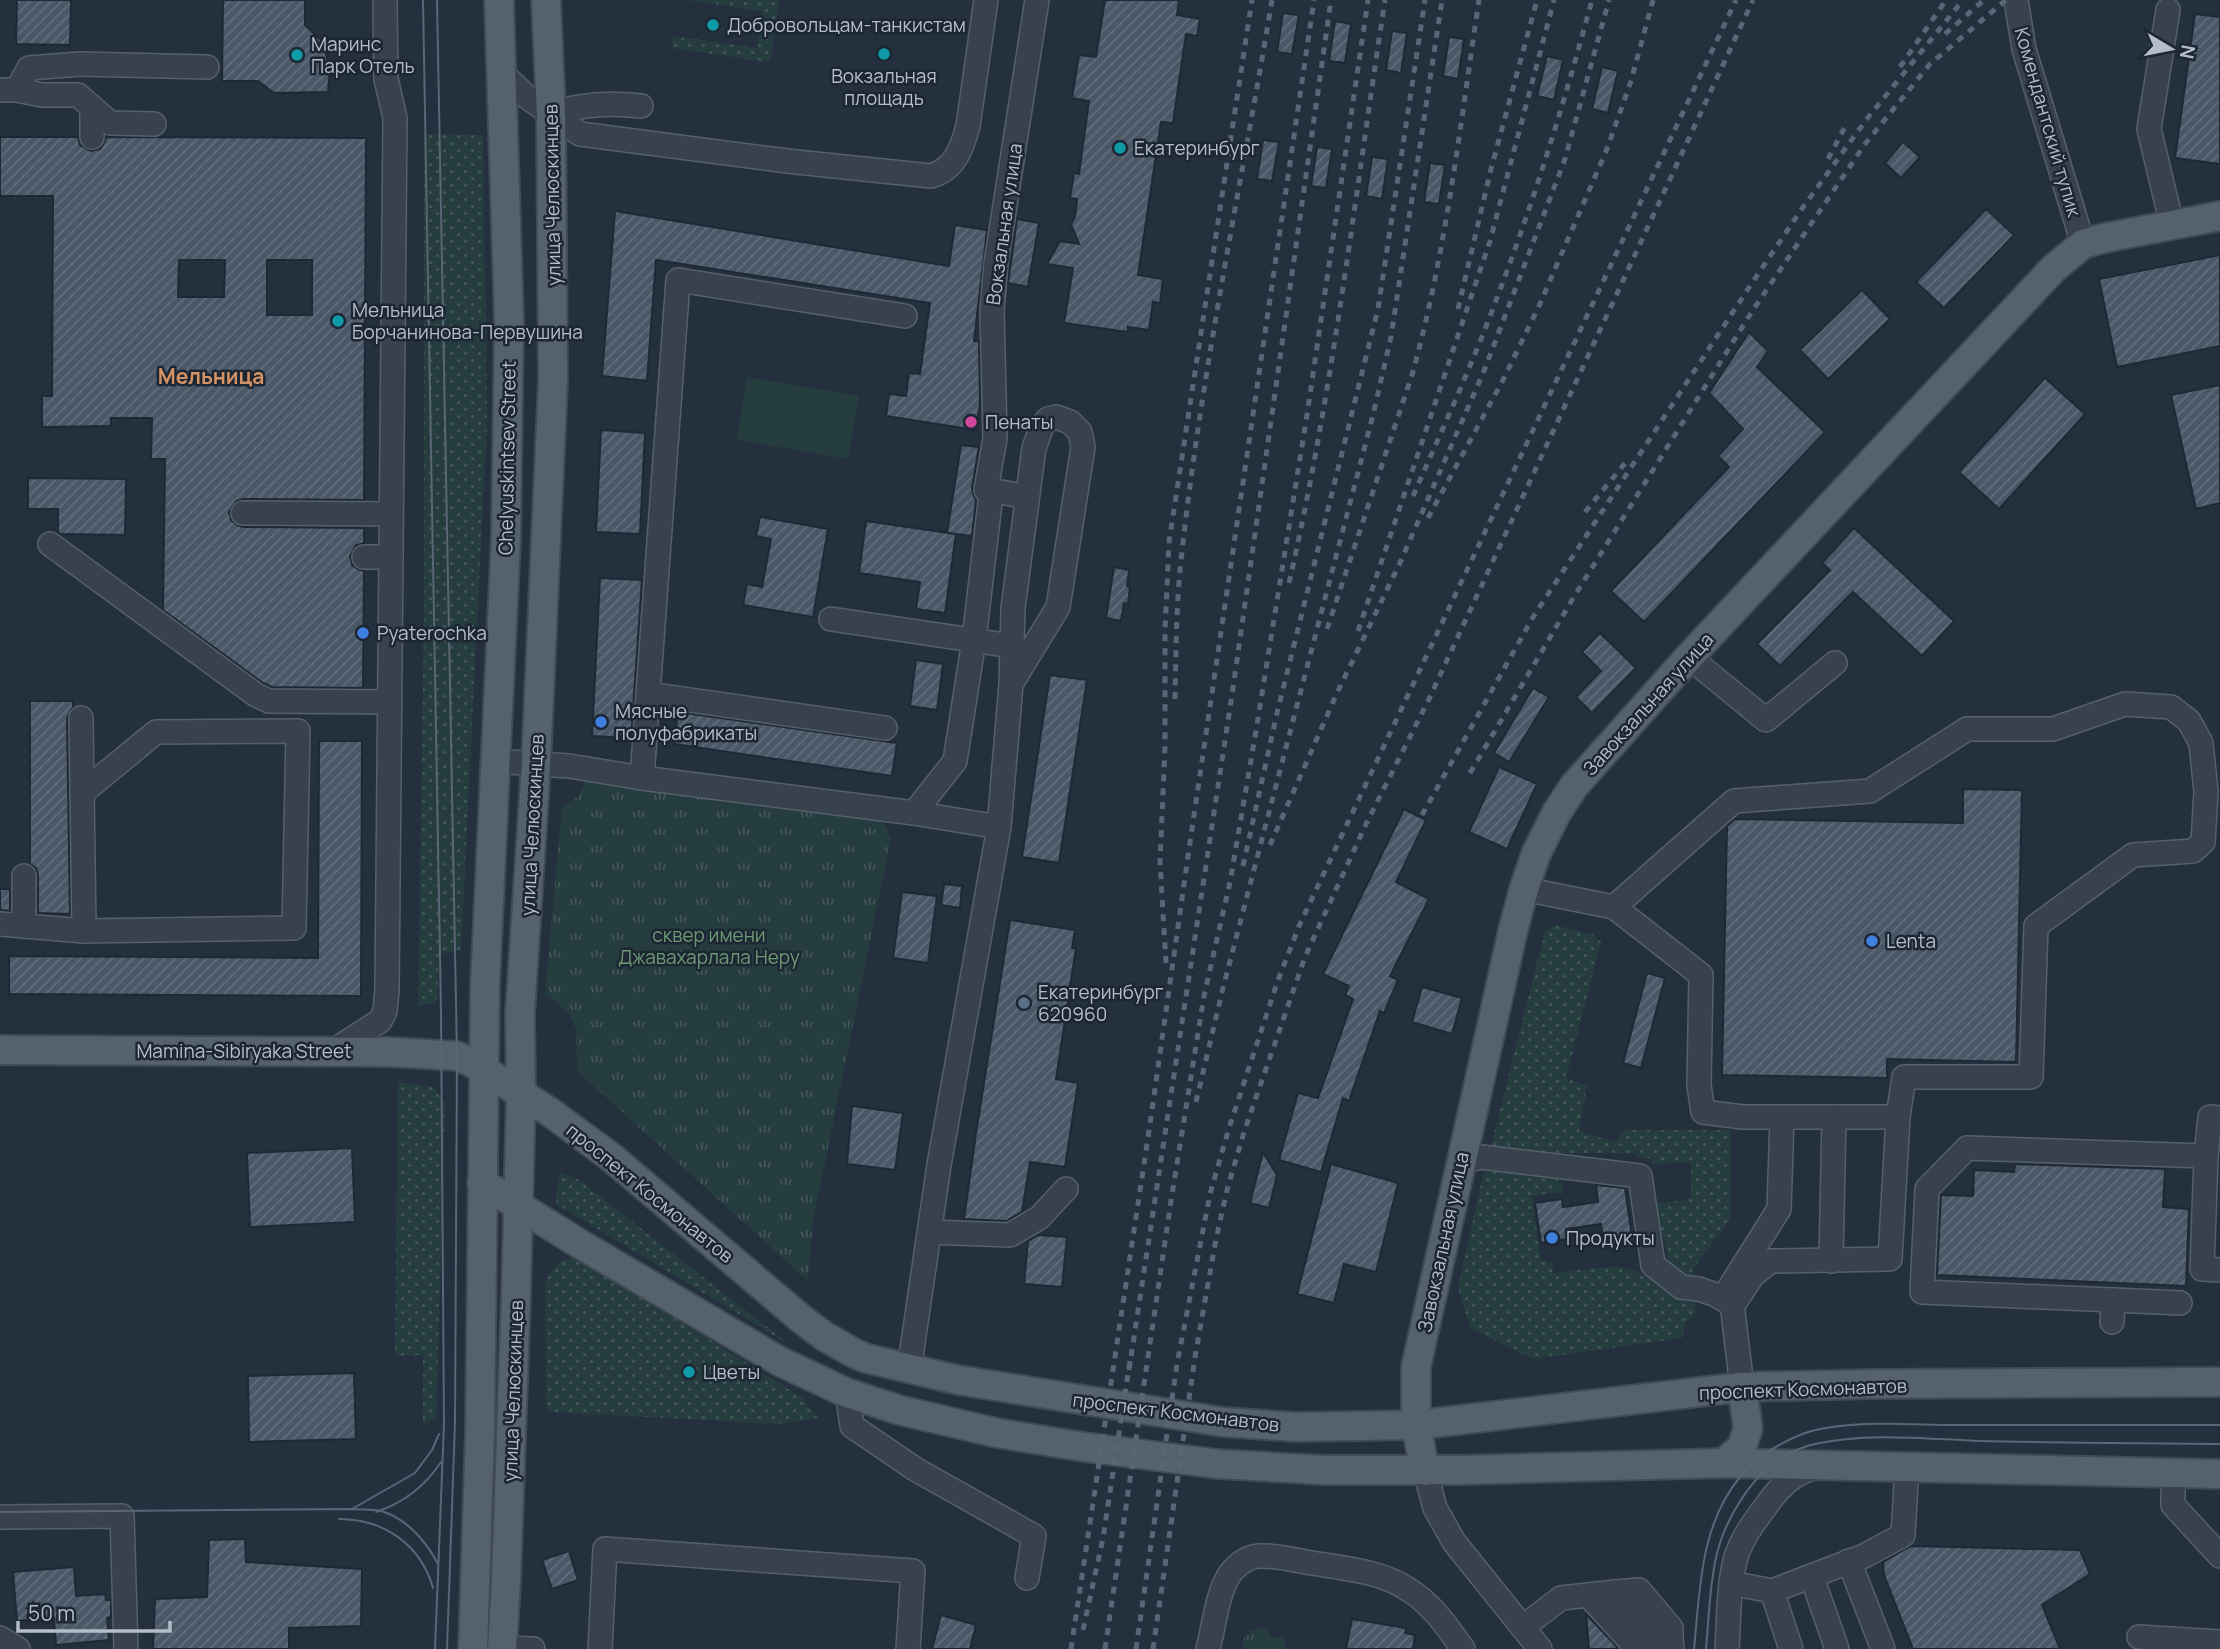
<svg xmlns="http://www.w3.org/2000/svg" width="2220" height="1649" font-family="Manrope,sans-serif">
  <defs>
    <pattern id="grass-dots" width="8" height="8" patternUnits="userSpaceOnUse" patternTransform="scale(1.75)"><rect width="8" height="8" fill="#263d3f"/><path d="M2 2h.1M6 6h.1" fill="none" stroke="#435759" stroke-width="1.8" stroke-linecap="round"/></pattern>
    <pattern id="park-tufts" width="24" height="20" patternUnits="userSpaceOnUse" patternTransform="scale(1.75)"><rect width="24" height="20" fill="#263d3f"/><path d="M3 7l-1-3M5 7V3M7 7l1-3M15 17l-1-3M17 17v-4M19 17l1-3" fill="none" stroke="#435759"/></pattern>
    <pattern id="building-hatch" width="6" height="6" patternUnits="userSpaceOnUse" patternTransform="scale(1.75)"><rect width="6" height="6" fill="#4a5767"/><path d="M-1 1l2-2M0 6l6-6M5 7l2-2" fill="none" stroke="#626d7b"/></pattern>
  </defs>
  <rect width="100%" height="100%" fill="#24303e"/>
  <g fill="url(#grass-dots)">
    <path d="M687 0H779L770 62 671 48 673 36 757 48 762 11Z"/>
    <path d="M424 134 483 135 487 420 461 950 439 954 437 1002 418 1006 424 615Z"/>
    <path d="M1555 925 1593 935 1601 942 1566 1078 1587 1086 1579 1131 1615 1142 1625 1130H1731L1730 1219 1694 1268 1691 1282 1682 1280 1670 1263 1654 1204 1691 1199V1162L1654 1164 1650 1158H1639L1634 1153H1533L1491 1146 1545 931Z"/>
    <path d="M398 1082 434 1087 445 1105 436 1417 423 1424V1355L395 1356Z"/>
    <path d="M1504 1166 1554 1176 1563 1185V1191L1532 1196 1541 1261 1552 1262 1553 1273C1570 1272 1611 1264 1625 1268 1647 1274 1677 1300 1696 1299L1695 1316 1685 1323 1682 1338 1533 1359 1470 1328 1458 1287 1484 1171Z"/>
    <path d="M559 1172 579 1180 790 1345 556 1204Z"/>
    <path d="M570 1258 590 1263 788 1389 801 1397 819 1418 782 1424 550 1412 546 1407 545 1286C548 1272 556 1262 570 1258Z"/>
  </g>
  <g fill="url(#park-tufts)">
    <path d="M588 775 880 815 891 839 813 1221 808 1281 577 1071 576 1029 570 1015 545 993 562 806 578 797Z"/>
    <path d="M1268 1627 1270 1638 1283 1636 1286 1649H1243L1244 1636 1250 1635 1249 1631Z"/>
  </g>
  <path fill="#263d3f" d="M747 377 859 396 848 459 737 440Z"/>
  <g fill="url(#building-hatch)" stroke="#1f2935" stroke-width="2" fill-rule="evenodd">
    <path d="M17 0H71L70 45 16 44Z"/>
    <path d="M223 0H305V25L323 42 330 69 328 92 274 93 258 81H222Z"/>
    <path d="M1105 0H1179L1177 15 1200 19 1197 36 1186 34 1173 123 1161 122 1138 275 1163 279 1160 303 1153 302 1149 330 1128 327V332L1064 323 1073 268 1047 264 1060 241 1079 244 1071 224 1075 217 1077 199 1070 198 1074 173 1079 174 1089 101 1072 98 1079 55 1096 57Z"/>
    <path d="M1283 13 1299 15 1292 54 1277 52Z"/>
    <path d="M2195 14 2220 17V164L2175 158Z"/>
    <path d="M1335 21 1351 24 1345 63 1329 61Z"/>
    <path d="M1392 31 1407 33 1401 73 1386 70Z"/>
    <path d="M1449 37 1464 39 1458 79 1443 76Z"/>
    <path d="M1547 56 1563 60 1554 100 1537 96Z"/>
    <path d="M1602 67 1618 71 1608 113 1592 109Z"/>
    <path d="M0 137H78L80 145 91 151 100 149 104 143 106 137 366 138 364 500 243 499 236 501 229 512 231 520 237 525 243 527 364 528V543L356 545 350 556 352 565 358 569 364 571 363 688 272 687 263 683 163 610 165 459H151L152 418H111V426L42 427V396H52L53 196H0ZM179 260H225L224 297H178ZM267 260H312V315H267Z"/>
    <path d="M1263 140 1279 142 1272 181 1257 179Z"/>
    <path d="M1903 142 1920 157 1901 178 1885 163Z"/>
    <path d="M1317 147 1332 149 1326 188 1311 186Z"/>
    <path d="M1372 157 1388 159 1382 199 1366 196Z"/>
    <path d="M1430 163 1445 165 1439 204 1424 202Z"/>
    <path d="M1986 209 2014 235 1944 308 1916 282Z"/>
    <path d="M615 211 949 266 955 225 987 230 974 341H979L980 404 976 430 886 416 889 394 906 396 909 373 920 374 930 303 656 260 647 381 602 376Z"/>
    <path d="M1017 219 1039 223 1028 287 1008 283Z"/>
    <path d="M2220 255V346L2117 367 2099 279Z"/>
    <path d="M1862 290 1890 319 1828 379 1800 350Z"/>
    <path d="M1749 332 1768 351 1757 367 1825 432 1644 622 1611 591 1729 467 1718 456 1743 429 1709 393Z"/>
    <path d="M2045 378 2085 414 1999 509 1959 472Z"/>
    <path d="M2220 385V503L2196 509 2171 395Z"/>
    <path d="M601 430 645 433 640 534 596 532Z"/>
    <path d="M961 445 979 447 972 488 973 494 976 500 972 536 947 533Z"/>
    <path d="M28 478 126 479 125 535 60 534 58 532V509H28Z"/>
    <path d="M760 517 828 529 813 617 743 605 747 584 762 587 771 539 756 536Z"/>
    <path d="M866 521 956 534 945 613 916 609 920 582 859 573Z"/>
    <path d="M1854 528 1954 621 1922 656 1853 592 1780 666 1757 644 1830 570 1822 563Z"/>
    <path d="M1114 567 1129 570 1127 586 1130 587 1128 604 1124 603 1121 621 1106 618Z"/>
    <path d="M600 578 642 580 631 738 592 736Z"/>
    <path d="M1600 633 1636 668 1592 713 1576 697 1601 671 1582 652Z"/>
    <path d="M916 660 943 664 937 710 910 706Z"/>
    <path d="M1050 675 1087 680 1059 863 1022 857Z"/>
    <path d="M1533 688 1549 697 1509 762 1494 753Z"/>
    <path d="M30 701H73V707L67 718 70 914 38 913V875L36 868 30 864Z"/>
    <path d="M678 712 897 743 892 776 674 744Z"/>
    <path d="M319 741H362L361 996 9 994V956L318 958Z"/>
    <path d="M1499 767 1537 784 1507 849 1469 832Z"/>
    <path d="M1963 789 2022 790 2016 1062 1887 1059V1078L1722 1075 1727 826 1735 819 1963 823Z"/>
    <path d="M1404 809 1426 820 1396 882 1429 899 1390 976 1398 980 1384 1013 1380 1011 1349 1101 1343 1098 1321 1172 1279 1160 1298 1093 1318 1098 1353 999 1345 995 1349 986 1323 974Z"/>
    <path d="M944 884 962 886 960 908 941 905Z"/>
    <path d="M0 889H10V911L0 910Z"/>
    <path d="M902 892 937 896 928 963 893 958Z"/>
    <path d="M1010 920 1075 930 1072 948H1076L1056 1079 1078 1083 1065 1167 1030 1162 1022 1212 1006 1221 964 1219 976 1133Z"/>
    <path d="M1647 973 1665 978 1641 1068 1623 1063Z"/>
    <path d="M1422 987 1462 998 1452 1034 1412 1022Z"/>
    <path d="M852 1106 903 1113 895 1170 847 1164Z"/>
    <path d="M352 1148 355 1222 250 1227 247 1153Z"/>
    <path d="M1263 1152 1277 1175 1269 1208 1250 1203Z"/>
    <path d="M1331 1164 1398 1183 1376 1272 1344 1264 1334 1303 1297 1294Z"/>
    <path d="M2015 1164 2165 1169 2163 1207 2189 1209 2186 1286 1937 1275 1941 1195 1973 1196 1974 1170 2014 1172Z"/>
    <path d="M1596 1185 1625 1188 1632 1236 1603 1240 1601 1224 1566 1229 1568 1239 1541 1243 1535 1203 1562 1199 1563 1207 1598 1202Z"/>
    <path d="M1038 1235 1067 1237 1062 1287 1024 1284 1028 1241Z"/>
    <path d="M354 1373 356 1439 249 1442 248 1376Z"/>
    <path d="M245 1539 246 1562 362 1569 361 1626 289 1628V1649H153L155 1599 207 1597 209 1540Z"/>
    <path d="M1911 1546 2080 1550 2090 1574 2042 1605 2060 1649H1913L1884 1575 1883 1562Z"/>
    <path d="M569 1551 578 1580 552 1589 542 1560Z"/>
    <path d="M74 1567 76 1596 105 1594 106 1600H111V1617L107 1618 109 1640 56 1645 54 1618 17 1621 13 1572Z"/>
    <path d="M1586 1614 1619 1649H1589Z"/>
    <path d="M941 1615 976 1625 970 1649H932Z"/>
    <path d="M1352 1619 1406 1628 1405 1633 1415 1635 1413 1649H1346Z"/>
  </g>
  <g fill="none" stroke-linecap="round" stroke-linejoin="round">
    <g stroke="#56606c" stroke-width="26">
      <g id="minor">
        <path d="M2016 0 2024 49 2083 244"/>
        <path d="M2168 10 2149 129 2172 225"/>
        <path d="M501 72 527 97 580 134 787 161 931 176C955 169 962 148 968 126L986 0"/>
        <path d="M0 90H17L42 95H78L110 123 154 124"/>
        <path d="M17 90 29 68 80 64 207 67"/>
        <path d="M551 113C583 105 607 102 641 106"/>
        <path d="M92 137V108"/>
        <path d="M986 490 995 438 992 310 996 263 1037 0"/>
        <path d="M243 513 391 514"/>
        <path d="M50 544 256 695 269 701 390 702"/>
        <path d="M364 557H391"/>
        <path d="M831 619 1012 646"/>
        <path d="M1689 657 1766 720 1835 663"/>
        <path d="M81 718 84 931"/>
        <path d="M885 728 648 694 678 280 905 316"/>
        <path d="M495 761 569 766 642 778 914 813 999 827"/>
        <path d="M642 778 648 694"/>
        <path d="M914 813 955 761 974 640 991 494 1001 492 1027 497"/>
        <path d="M24 876V926"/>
        <path d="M1524 889 1614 907 1701 975 1699 1085 1703 1112 1743 1117H1898"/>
        <path d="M1614 907 1734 801 1870 791 1967 729H2053L2125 704 2171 707 2189 721 2201 743 2206 792 2203 842 2193 851 2133 855 2036 926 2031 1077H1904L1898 1117 1890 1259 1771 1261 1753 1275 1733 1305"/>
        <path d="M0 924 84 931 294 928 298 731 156 732 82 793"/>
        <path d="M333 1051 380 1021 385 1011 387 990 395 118 386 79 385 0"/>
        <path d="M2220 1118 2210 1117 2206 1156 2202 1269 2220 1270"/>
        <path d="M1460 1162 1481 1157 1640 1176 1653 1265 1681 1287 1699 1289 1716 1295 1733 1305"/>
        <path d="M930 1232 1010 1235 1039 1218 1066 1189"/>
        <path d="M1831 1261 1834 1117"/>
        <path d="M2113 1300 2180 1303"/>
        <path d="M2112 1322 2113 1300 1922 1292 1927 1189 1967 1148 2206 1156"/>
        <path d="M909 1370 939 1165 999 827 1011 684 1013 608 1034 448 1042 426 1048 419 1056 417 1070 422 1080 432 1083 447 1058 607 1011 684"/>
        <path d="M1742 1387 1730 1287 1779 1209 1782 1118"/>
        <path d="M847 1393 852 1426 915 1469 1034 1536 1027 1578"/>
        <path d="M1425 1471 1435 1508 1454 1542 1540 1649"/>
        <path d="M2173 1472V1505L2220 1556"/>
        <path d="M0 1517 122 1516 126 1649"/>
        <path d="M1849 1561 1883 1649"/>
        <path d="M1812 1577 1837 1649"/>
        <path d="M1731 1583 1772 1591 1864 1556 1903 1535 1907 1467"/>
        <path d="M1772 1591 1791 1649"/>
        <path d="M1615 1592 1639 1590 1671 1628V1639"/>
        <path d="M1588 1595 1632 1643 1660 1640"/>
        <path d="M1523 1627 1561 1598 1615 1592 1660 1640 1671 1639 1672 1649"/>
        <path d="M2139 1637 2220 1642"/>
        <path d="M0 1638 18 1649"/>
        <path d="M502 1648 533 1649"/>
        <path d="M600 1649 605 1549 913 1571 908 1649"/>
        <path d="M1208 1649C1214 1627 1218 1583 1235 1568 1241 1562 1249 1557 1258 1556 1274 1555 1291 1559 1306 1562 1340 1568 1380 1570 1409 1590 1432 1604 1448 1628 1463 1649"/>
        <path d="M1727 1649C1729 1619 1728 1586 1736 1557 1742 1538 1754 1522 1766 1506 1780 1486 1792 1474 1816 1467"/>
      </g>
    </g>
    <g stroke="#414b57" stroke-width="32">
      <g id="major">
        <path d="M0 1050 391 1052 457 1056 471 1062 550 1112 612 1158 799 1317 824 1336 852 1352 865 1358 958 1380 1223 1422 1295 1427 1416 1425 1742 1387 1871 1384 2220 1382"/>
        <path d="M482 1183 580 1244 779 1361 847 1393 899 1410 997 1433 1084 1447 1218 1464 1324 1470H1463L1724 1463 2220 1474"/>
        <path d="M1724 1463 1742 1447 1748 1428 1742 1387"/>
        <path d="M1425 1471 1416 1425V1367L1513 930 1524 889 1536 854 1557 812 1574 786 1689 657 2054 268 2083 244 2104 238 2220 216"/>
        <path d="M473 1649 480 1431 485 985 506 538 509 320 499 0"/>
        <path d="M502 1649 506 1581 516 1295 521 1093 520 1013 536 764 553 380 551 113 546 0"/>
      </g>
    </g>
    <use href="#minor" stroke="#38424e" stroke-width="23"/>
    <use href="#major" stroke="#56616e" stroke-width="28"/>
    <g stroke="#5a6675" stroke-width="2">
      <path d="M423 0 441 1012 444 1424 435 1649"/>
      <path d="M437 0 457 1056 455 1423 447 1649"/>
      <path d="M352 1509 415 1473 432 1450 439 1434"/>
      <path d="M0 1512 352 1509C361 1510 372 1509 381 1511 406 1518 426 1541 438 1564"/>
      <path d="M376 1512C403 1503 426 1485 441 1462"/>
      <path d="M339 1519C384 1519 421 1545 433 1588"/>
      <path d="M1694 1649C1700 1590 1700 1525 1740 1477 1757 1457 1781 1442 1805 1433 1847 1419 1910 1425 1954 1425 2043 1425 2131 1425 2220 1425"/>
      <path d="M1706 1649C1709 1617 1710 1573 1720 1543 1729 1515 1749 1483 1772 1464 1785 1455 1800 1447 1815 1444 1869 1432 1926 1439 1980 1441 2060 1443 2140 1443 2220 1444"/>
    </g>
    <g stroke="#5a6675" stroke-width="5" stroke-dasharray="7 7" stroke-linecap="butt">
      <path d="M1945 34 1984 0"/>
      <path d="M1900 67 1946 0"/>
      <path d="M1828 159 1846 125"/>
      <path d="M1458 309 1491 169 1537 0"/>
      <path d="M1413 496C1442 430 1473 363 1498 295 1535 198 1565 100 1592 0"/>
      <path d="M1585 512 1626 462"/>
      <path d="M1428 518 1503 380 1539 306 1607 149 1631 81 1653 0"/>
      <path d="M1289 583C1333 391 1355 195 1385 0"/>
      <path d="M1327 629 1412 375C1446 253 1460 126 1479 0"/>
      <path d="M1358 631 1490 241 1554 0"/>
      <path d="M1175 699C1176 654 1176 607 1181 561 1201 373 1241 187 1272 0"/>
      <path d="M1470 773 1575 595 1751 313 1865 144 1930 64 2006 0"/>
      <path d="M1422 815 1533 617 1750 286 1801 210 1866 120 1963 0"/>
      <path d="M1270 845 1337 693 1399 565 1484 371 1565 159 1609 0"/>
      <path d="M1243 866 1277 713 1378 309 1425 0"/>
      <path d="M1166 963 1160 862 1165 746V630L1169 542 1252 0"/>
      <path d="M1196 1102 1223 988 1372 419 1391 337 1442 0"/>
      <path d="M1129 1370 1233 688 1331 0"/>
      <path d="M1083 1630 1103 1538 1130 1361"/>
      <path d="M1071 1649 1150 1124 1187 863 1314 0"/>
      <path d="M1105 1649 1171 1201 1204 996 1230 882 1255 737 1307 415 1368 0"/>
      <path d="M1136 1649 1177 1364 1210 1194 1229 1128 1277 983 1299 926 1736 0"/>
      <path d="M1153 1649 1195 1357 1216 1239 1227 1190 1244 1132 1305 957 1366 824 1429 699 1753 0"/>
    </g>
  </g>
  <g fill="#0f9aa8" stroke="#1d2733" stroke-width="2.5">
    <circle cx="713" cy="25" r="7"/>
    <circle cx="884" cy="54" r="7"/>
    <circle cx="297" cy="55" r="7"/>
    <circle cx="1120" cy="148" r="7"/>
    <circle cx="338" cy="321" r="7"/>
    <circle cx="689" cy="1372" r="7"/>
  </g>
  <circle fill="#d1479c" stroke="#1d2733" stroke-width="2.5" cx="971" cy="422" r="7"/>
  <g fill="#3f7fe0" stroke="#1d2733" stroke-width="2.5">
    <circle cx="363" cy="633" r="7"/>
    <circle cx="601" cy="722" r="7"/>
    <circle cx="1872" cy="941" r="7"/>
    <circle cx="1552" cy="1238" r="7"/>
  </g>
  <circle fill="#5c6f8a" stroke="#1d2733" stroke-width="2.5" cx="1024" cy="1003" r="7"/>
  <g text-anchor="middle" stroke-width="5" stroke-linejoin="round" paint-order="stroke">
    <g font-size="19" fill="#b4bdc9" stroke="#1d2733" text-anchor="start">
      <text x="727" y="32">Добровольцам-танкистам</text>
      <text x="311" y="51">Маринс<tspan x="311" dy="22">Парк Отель</tspan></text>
      <text x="884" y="83" text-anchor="middle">Вокзальная<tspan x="884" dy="22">площадь</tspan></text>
      <text x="1134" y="155">Екатеринбург</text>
      <text x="352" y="317">Мельница<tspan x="352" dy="22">Борчанинова-Первушина</tspan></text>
      <text x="985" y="429">Пенаты</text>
      <text x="377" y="640">Pyaterochka</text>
      <text x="615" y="718">Мясные<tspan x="615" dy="22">полуфабрикаты</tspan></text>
      <text x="1886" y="948">Lenta</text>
      <text x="1038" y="999">Екатеринбург<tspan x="1038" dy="22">620960</tspan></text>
      <text x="1566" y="1245">Продукты</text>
      <text x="703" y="1379">Цветы</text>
    </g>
    <g font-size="19" fill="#b4bdc9" stroke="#1d2733">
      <text transform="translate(2048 122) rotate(74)" y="7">Комендантский тупик</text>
      <text transform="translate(552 195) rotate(-91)" y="7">улица Челюскинцев</text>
      <text transform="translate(1004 224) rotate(-82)" y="7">Вокзальная улица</text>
      <text transform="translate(507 458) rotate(-89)" y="7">Chelyuskintsev Street</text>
      <text transform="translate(1648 704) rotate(-48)" y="7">Завокзальная улица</text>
      <text transform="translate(532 825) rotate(-87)" y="7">улица Челюскинцев</text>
      <text x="244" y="1058">Mamina-Sibiryaka Street</text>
      <text transform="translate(650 1193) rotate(39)" y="7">проспект Космонавтов</text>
      <text transform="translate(1443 1242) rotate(-78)" y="7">Завокзальная улица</text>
      <text transform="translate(1803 1389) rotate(-2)" y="7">проспект Космонавтов</text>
      <text transform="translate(513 1391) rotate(-88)" y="7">улица Челюскинцев</text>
      <text transform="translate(1176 1412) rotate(7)" y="7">проспект Космонавтов</text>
    </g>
    <g font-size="19" fill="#6c9a75" stroke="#1d2733">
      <text x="709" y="942">сквер имени<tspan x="709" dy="22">Джавахарлала Неру</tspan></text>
    </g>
    <g font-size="21" font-weight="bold" fill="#d49264" stroke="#1d2733">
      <text x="211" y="384">Мельница</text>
    </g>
  </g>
  <g transform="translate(2171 49) rotate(100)" stroke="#1d2733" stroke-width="5" paint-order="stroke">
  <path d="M0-5L12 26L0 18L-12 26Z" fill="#b4bdc9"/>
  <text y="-10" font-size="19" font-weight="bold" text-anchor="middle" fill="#b4bdc9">N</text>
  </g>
  <path d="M18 1621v10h152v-10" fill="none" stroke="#b4bdc9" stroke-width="3.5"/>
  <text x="28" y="1621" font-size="21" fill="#b4bdc9" stroke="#1d2733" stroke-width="5" paint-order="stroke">50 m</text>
</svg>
